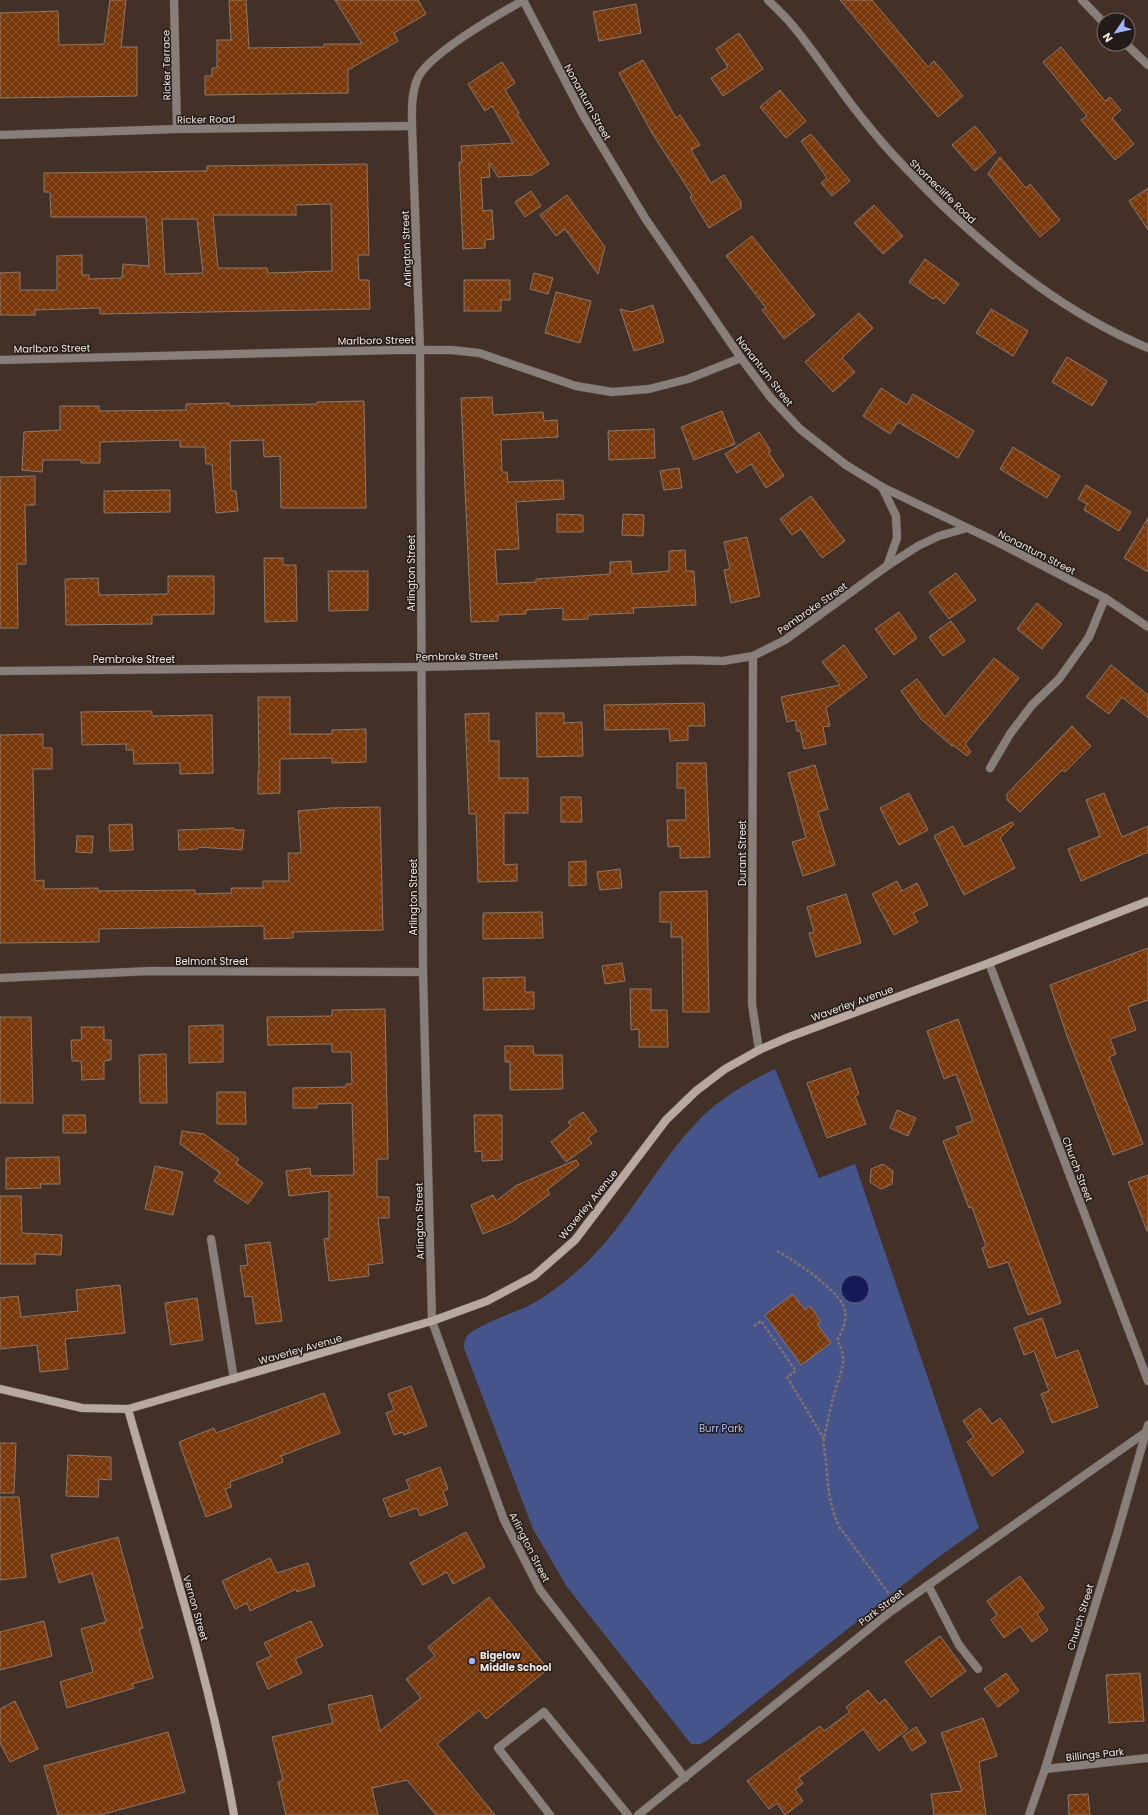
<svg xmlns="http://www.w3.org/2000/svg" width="1148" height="1815" font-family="Poppins,sans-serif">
  <defs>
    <pattern id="building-cross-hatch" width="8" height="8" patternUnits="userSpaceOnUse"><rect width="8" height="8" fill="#78380a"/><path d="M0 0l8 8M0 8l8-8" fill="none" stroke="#8c552d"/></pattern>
  </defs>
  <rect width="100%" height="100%" fill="#433127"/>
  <path fill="#46548c" d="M775 1069 819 1178 855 1164 979 1528 932 1562 708 1740 700 1744H691L567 1587 533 1529 464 1348C464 1342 465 1338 469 1334 485 1322 514 1313 532 1304 550 1294 567 1280 583 1266 628 1224 655 1166 697 1122 719 1099 747 1083 775 1069Z"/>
  <circle fill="#141a55" stroke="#57577f" cx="855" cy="1289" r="14"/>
  <g fill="url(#building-cross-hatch)" stroke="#8d786d" fill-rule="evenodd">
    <path d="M110 0H126L121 47H137V96L0 98V13L58 11 59 45 104 44Z"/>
    <path d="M229 0H246L249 48 324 47V44H362L335 0H418L426 14 394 33 398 41 348 70V93L205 95V76H212V68H217V40H231Z"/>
    <path d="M840 0H872L928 67 934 61 963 96 938 117Z"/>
    <path d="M636 4 641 33 599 41 593 12Z"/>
    <path d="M739 33 763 69 723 96 711 78 728 67 716 49Z"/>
    <path d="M1061 47 1105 101 1110 97 1121 110 1112 118 1134 144 1115 160 1081 120 1087 116 1043 62Z"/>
    <path d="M643 60 676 118 680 115 700 145 691 150 711 183 724 175 741 202V208L709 228 690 197 692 195 652 133 619 73Z"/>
    <path d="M502 62 515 83 505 90 519 113 517 114 549 164 532 175 498 177 489 163 490 177 481 178 483 211 492 210 494 239 485 240V248L463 249 459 162H462L461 146 513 143 492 106 485 111 468 84Z"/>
    <path d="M780 90 806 121 786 138 760 107Z"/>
    <path d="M975 126 996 152 975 171 952 145Z"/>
    <path d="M811 134 850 181 832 196 821 183 827 178 801 141Z"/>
    <path d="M1000 157 1026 188 1030 184 1060 220 1040 237 988 174Z"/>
    <path d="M367 164 369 255H358L359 280H369L370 309 100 314V308L35 310V315H0V273L20 272V290H57V256L82 255V275H89V279L122 278 123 264 149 266 146 217H51L50 192H44V173L207 171V166ZM331 204 332 271 268 273 267 268H218L213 215H296V205ZM162 219H197L203 273 165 274Z"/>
    <path d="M1148 188V230L1129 201Z"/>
    <path d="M531 191 541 206 525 217 515 202Z"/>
    <path d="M567 195 605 247 598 274 565 229 556 236 540 215Z"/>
    <path d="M874 205 903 236 883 254 854 223Z"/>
    <path d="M752 236 815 315 784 339 762 310 766 308 726 256Z"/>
    <path d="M925 259 959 284 944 304 936 297 933 299 909 282Z"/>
    <path d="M534 273 553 278 548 294 530 289Z"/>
    <path d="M464 280H510V300H501V311H464Z"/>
    <path d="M556 292 591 301 580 343 545 333Z"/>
    <path d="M653 305 664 342 634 351 620 309 631 312Z"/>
    <path d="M991 309 1028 331 1013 356 976 333Z"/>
    <path d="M859 313 873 328 842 358 855 372 833 392 805 362Z"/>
    <path d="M1067 357 1107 381 1092 406 1052 382Z"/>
    <path d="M881 388 907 405 913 394 974 431 958 458 898 422 890 434 863 416Z"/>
    <path d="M492 397 493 415 543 412 544 421 557 420 558 437 501 440 502 472H507L508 482 563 480 564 499 516 502 519 549 495 550 497 584 536 582V579L610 574V562L631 561 632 574 669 571V551L685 550 686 571H694L696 605 633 608 634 613 588 615V619L563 620V608L526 610V614L498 615V621L471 622 461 398Z"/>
    <path d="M364 401 366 508H281L280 456 264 457 263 440 230 441 231 491H236L238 511 216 513 212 464H206L205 447H180V440L100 442V463H81V460H43L42 472 22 470 24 432 60 430V406H99V411L186 410V404L229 403V406L317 404V402Z"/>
    <path d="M722 411 735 444 694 460 681 427Z"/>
    <path d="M654 429 655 458 609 460 608 431Z"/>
    <path d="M759 432 771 451 768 452 784 476 766 488 751 464 737 473 725 454Z"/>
    <path d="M1013 447 1060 476 1047 498 1000 469Z"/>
    <path d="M679 468 682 488 664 490 660 471Z"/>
    <path d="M35 476V505H25L26 564H17L18 628H0V477Z"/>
    <path d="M1086 485 1131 512 1119 531 1084 510 1087 504 1078 499Z"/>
    <path d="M170 490V512L104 513V491Z"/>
    <path d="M811 496 845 541 822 558 801 529 792 535 780 519Z"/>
    <path d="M557 514 583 515V532H557Z"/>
    <path d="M623 514 644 515 643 536 622 535Z"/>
    <path d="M1148 518V572L1124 558Z"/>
    <path d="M747 537 760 596 731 603 724 570 730 569 724 542Z"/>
    <path d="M264 558H283V565H296L297 621 265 622Z"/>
    <path d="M328 571H368V610L329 611Z"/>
    <path d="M956 573 976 600 949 619 929 592Z"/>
    <path d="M168 576H214V614L152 615V624L66 625 65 579 98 578 99 595 168 594Z"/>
    <path d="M1037 603 1062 624 1042 649 1017 629Z"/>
    <path d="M899 612 917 638 894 655 875 629Z"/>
    <path d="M951 621 965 641 943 656 929 637Z"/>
    <path d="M844 645 867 677 826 708 830 726 823 727 826 744 804 749 800 731H797L795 720 787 722 781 697 840 685 822 662Z"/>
    <path d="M994 658 1019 678 965 744 971 752 967 756 953 745 952 746 921 719 901 691 917 679 945 717Z"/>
    <path d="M1111 665 1148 695V718L1122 697 1109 714 1086 697Z"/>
    <path d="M258 697H290V734H332V730L366 729V762L332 763V758L280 759V793L258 794V772H259Z"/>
    <path d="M704 703 705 726H688V740L670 741 669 729 605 730 604 705Z"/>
    <path d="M152 711V716L212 715 213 773 180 774V763L134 764 133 750H126V744L82 745 81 712Z"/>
    <path d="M489 713V741H499V778H528V813H504V865L517 864V881L478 882 476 814H469L465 714Z"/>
    <path d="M536 713H564V723L582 722 583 756 537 757Z"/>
    <path d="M1072 726 1091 746 1065 772 1062 770 1020 812 1007 800V794Z"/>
    <path d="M43 734V748H52V769H33L35 881 44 880V889L98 888V891L195 890V894L232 893 231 888H263V881H289L288 853H301L298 811 330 808 380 807 383 930 293 932V938L264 939V926L99 929V942L0 943V735Z"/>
    <path d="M677 763H706L710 857 680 858V846L668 847 667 820H686L685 788H677Z"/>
    <path d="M815 765 828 809 818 812 835 865 803 876 792 842 806 838 788 773Z"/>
    <path d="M909 793 928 830 899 845 880 808Z"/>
    <path d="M1104 793 1122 837 1148 826V852L1081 881 1068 849 1100 836 1086 800Z"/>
    <path d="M561 797H581L582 822H561Z"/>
    <path d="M1012 822 1014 824 1000 838 1015 868 964 895 934 836 953 826 964 847Z"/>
    <path d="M132 824 133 850 110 851 109 825Z"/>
    <path d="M234 828V830H244L242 850 198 847V849L179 850 178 830Z"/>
    <path d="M77 836H93L92 853 76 852Z"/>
    <path d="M586 861V885L569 886V862Z"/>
    <path d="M620 869 622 888 600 890 597 872Z"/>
    <path d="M897 881 902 891 917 883 928 905 913 913 918 922 894 935 872 894Z"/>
    <path d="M707 891 709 1012H683L682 937H671V922H660V892Z"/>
    <path d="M846 894 861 943 816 957 809 933 814 932 807 907Z"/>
    <path d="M542 912 543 938 483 939V913Z"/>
    <path d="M1148 948V1000L1128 1007 1136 1030 1110 1039 1116 1054 1109 1057 1143 1144 1113 1155 1067 1036 1050 985Z"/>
    <path d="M622 963 625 981 605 984 602 966Z"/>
    <path d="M525 977V992H534V1009L484 1010 483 978Z"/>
    <path d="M630 989H651V1010H667L668 1047H639V1029L631 1030Z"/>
    <path d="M385 1009 388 1159H377V1197H389V1218H378L383 1263 368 1265 369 1276 329 1281 324 1239 329 1238V1191L289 1196 286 1171 310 1168 311 1176 354 1175 352 1103 317 1104V1108H293V1088L346 1087V1084H352L351 1052H332V1044L268 1045 267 1017 332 1016V1010Z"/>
    <path d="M0 1017H31L33 1103H0Z"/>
    <path d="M958 1019 1061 1303 1028 1315 1008 1262 989 1268 982 1248 986 1246 972 1207 969 1208 943 1141 959 1135 956 1127 973 1121 956 1074 944 1079 927 1031Z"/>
    <path d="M223 1025V1062L189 1063V1026Z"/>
    <path d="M81 1027H104V1040H111V1060L104 1061V1079L82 1080 81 1061H72L71 1040H82Z"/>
    <path d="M505 1046H533L534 1055H562L563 1089 510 1090V1062H505Z"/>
    <path d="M166 1054 167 1103H140L139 1055Z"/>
    <path d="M850 1068 859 1094 855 1096 866 1124 827 1138 807 1083Z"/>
    <path d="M217 1092H245L246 1124H217Z"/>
    <path d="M897 1110 916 1118 908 1136 890 1128Z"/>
    <path d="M583 1112 597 1131 588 1138 592 1143 566 1162 551 1142 571 1126 568 1122Z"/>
    <path d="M63 1115H85L86 1133H63Z"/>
    <path d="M474 1115H502V1160L482 1161V1151L475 1152Z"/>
    <path d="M182 1131 204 1134 239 1159 236 1163 263 1183 248 1204 214 1181 220 1173 180 1144Z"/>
    <path d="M59 1157 60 1184H40L41 1188 6 1189V1158Z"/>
    <path d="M576 1160 579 1165 547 1190 550 1194 512 1222 483 1234 471 1205 493 1195 496 1201 517 1185Z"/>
    <path d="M883 1164 893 1171 892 1184 881 1189 870 1182 871 1169Z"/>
    <path d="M155 1166 183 1172 173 1215 145 1209Z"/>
    <path d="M1148 1175V1231H1147L1128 1182Z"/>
    <path d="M0 1196H21L22 1233 62 1235 61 1255 35 1254V1264H0Z"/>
    <path d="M270 1242 282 1321 256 1324 252 1296 245 1297 240 1266 248 1265 245 1245Z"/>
    <path d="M120 1285 125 1333 65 1339 68 1369 40 1372 37 1345 0 1349V1298L18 1296 21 1317 78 1311 76 1290Z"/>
    <path d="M793 1294 805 1310 810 1306 821 1322 817 1324 831 1343 801 1365 765 1315Z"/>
    <path d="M197 1298 203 1340 171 1345 165 1303Z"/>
    <path d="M1042 1318 1056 1358 1078 1350 1098 1407 1052 1423 1041 1394 1049 1391 1034 1351 1024 1355 1014 1328Z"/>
    <path d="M411 1386 427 1426 404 1435 403 1432 394 1435 386 1413 394 1410 388 1394Z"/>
    <path d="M324 1393 340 1433 281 1456 283 1462 230 1482 231 1487 225 1489 232 1507 206 1517 179 1442 214 1428 216 1433Z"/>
    <path d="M980 1408 992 1424 1000 1418 1024 1452 992 1476 967 1442 974 1437 963 1421Z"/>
    <path d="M0 1443H16L14 1493H0Z"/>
    <path d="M68 1455 111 1457V1480L99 1479 98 1497 66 1496Z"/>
    <path d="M440 1467 448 1489 443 1491 448 1505 420 1516 417 1508 390 1517 383 1499 410 1489 406 1480Z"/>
    <path d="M0 1497H19L26 1577 0 1580Z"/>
    <path d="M466 1532 485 1567 453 1584 447 1572 423 1585 410 1563Z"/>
    <path d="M118 1537 143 1628 139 1629 153 1678 132 1684 134 1688 67 1708 60 1682 93 1672 81 1629 106 1622 92 1573 59 1583 51 1555Z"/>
    <path d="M270 1558 277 1573 308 1563 315 1586 297 1592 296 1589 250 1611 247 1603 235 1609 222 1581Z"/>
    <path d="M1020 1576 1044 1608 1037 1614 1048 1630 1032 1642 1020 1626 1004 1638 991 1620 997 1615 987 1601Z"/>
    <path d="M489 1597 548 1669 486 1719 479 1710 437 1744 495 1815H436L407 1780 372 1788 378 1815H286L278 1782 283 1780 272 1737 333 1723 328 1705 372 1695 380 1731 421 1698 406 1679 435 1656 428 1647Z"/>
    <path d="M44 1621 52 1656 0 1670V1632Z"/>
    <path d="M311 1621 323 1646 295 1659 302 1673 268 1689 256 1663 271 1656 264 1643Z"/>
    <path d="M940 1636 966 1671 931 1697 905 1662Z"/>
    <path d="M1006 1673 1019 1691 998 1707 984 1689Z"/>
    <path d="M1140 1673 1144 1721 1109 1723 1106 1675Z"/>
    <path d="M868 1690 879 1704 885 1699 908 1729 879 1751 863 1729 799 1778 803 1783 795 1790 803 1801 785 1815 777 1803 769 1809 747 1781 820 1726 824 1731 850 1712 846 1707Z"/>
    <path d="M15 1701 38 1749 10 1762 0 1743V1709Z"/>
    <path d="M983 1718 997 1756 979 1762 986 1815H934L931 1794 962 1791 941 1733Z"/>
    <path d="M916 1727 926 1742 912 1751 903 1736Z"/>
    <path d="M168 1732 185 1792 100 1815H58L44 1766Z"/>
    <path d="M1088 1794 1090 1815H1069L1068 1795Z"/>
  </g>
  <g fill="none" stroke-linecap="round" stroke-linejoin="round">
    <g stroke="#5f4e45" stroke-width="9">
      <g id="lane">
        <path d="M211 1239 234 1379"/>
        <path d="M928 1585 959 1645 978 1669"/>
        <path d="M550 1815 498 1748 544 1712 628 1815"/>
      </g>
    </g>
    <g stroke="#5f4e45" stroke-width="9">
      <g id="street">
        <path d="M174 0 177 129"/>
        <path d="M523 0 583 115 645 218 741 358 771 398 800 429 846 465 882 487 999 543 1105 598 1148 627"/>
        <path d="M524 0C499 14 426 55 417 80 411 95 412 111 412 126L420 349 423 972 432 1321 504 1520 540 1590 685 1778"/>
        <path d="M768 0C776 8 786 17 793 26 819 57 840 92 866 123 889 152 914 177 940 203 1003 263 1067 314 1148 348"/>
        <path d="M1082 0 1104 23"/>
        <path d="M1126 44 1148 65"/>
        <path d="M0 135 177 129 412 126"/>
        <path d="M0 360 395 350H451L479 353 576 386 612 392 649 389 688 379 741 358"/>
        <path d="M882 487 896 516 897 538 887 566"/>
        <path d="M753 656 752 1004 759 1050"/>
        <path d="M0 671 421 667 689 660 723 661 753 656 785 640 887 566 918 546 939 536 967 528"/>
        <path d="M990 768 1010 734 1032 705 1059 679 1089 637 1105 598"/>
        <path d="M989 963 1148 1381"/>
        <path d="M0 978 150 971 423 972"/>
        <path d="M1045 1769 1148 1758"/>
        <path d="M638 1815 890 1612 1146 1432H1148"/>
        <path d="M1029 1815 1045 1769 1117 1534 1148 1425"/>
      </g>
    </g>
    <g stroke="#5f4e45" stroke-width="9">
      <g id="secondary">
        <path d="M0 1389 82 1408 128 1409 432 1321 487 1301 534 1276 575 1240 666 1120 696 1091 725 1069 759 1050 789 1037 989 963 1148 901"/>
        <path d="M128 1409C166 1544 210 1677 234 1815"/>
      </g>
    </g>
    <g stroke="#83736a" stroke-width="2.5" stroke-dasharray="3 2" stroke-linecap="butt">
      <path d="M777 1251C795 1261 834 1287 843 1305 849 1315 843 1331 837 1340 850 1362 839 1373 834 1395 830 1409 827 1424 824 1438 823 1445 825 1454 826 1462 828 1486 829 1507 840 1528L890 1595"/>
      <path d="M754 1326 761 1321 796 1371 787 1377 824 1439"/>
    </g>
    <use href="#lane" stroke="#887f7a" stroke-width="8"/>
    <use href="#street" stroke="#887f7a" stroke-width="8"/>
    <use href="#secondary" stroke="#b7a8a0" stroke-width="8"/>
  </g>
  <circle fill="#9fb3fd" stroke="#231b17" stroke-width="1.5" cx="472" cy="1661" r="4"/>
  <g text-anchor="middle" stroke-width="3" stroke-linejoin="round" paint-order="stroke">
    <g font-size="10" fill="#f2e6e0" stroke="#231b17">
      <text transform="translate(166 65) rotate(-91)" y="4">Ricker Terrace</text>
      <text transform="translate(588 102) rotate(61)" y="4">Nonantum Street</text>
      <text transform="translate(206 119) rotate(-1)" y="4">Ricker Road</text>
      <text transform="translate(943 191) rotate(44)" y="4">Shornecliffe Road</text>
      <text transform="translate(406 249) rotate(-92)" y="4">Arlington Street</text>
      <text transform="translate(376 340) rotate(-1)" y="4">Marlboro Street</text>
      <text transform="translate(52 348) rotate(-1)" y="4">Marlboro Street</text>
      <text transform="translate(765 371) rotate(52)" y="4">Nonantum Street</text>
      <text transform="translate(1037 552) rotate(27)" y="4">Nonantum Street</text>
      <text transform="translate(411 573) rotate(-90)" y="4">Arlington Street</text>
      <text transform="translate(812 608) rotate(-35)" y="4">Pembroke Street</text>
      <text transform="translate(457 656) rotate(-1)" y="4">Pembroke Street</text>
      <text x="134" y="663">Pembroke Street</text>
      <text transform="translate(742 853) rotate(-90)" y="4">Durant Street</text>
      <text transform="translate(413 897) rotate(-90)" y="4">Arlington Street</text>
      <text x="212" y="965">Belmont Street</text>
      <text transform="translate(852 1003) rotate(-20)" y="4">Waverley Avenue</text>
      <text transform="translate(1078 1169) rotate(69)" y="4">Church Street</text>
      <text transform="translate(588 1204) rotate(-51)" y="4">Waverley Avenue</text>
      <text transform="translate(419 1221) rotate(-91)" y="4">Arlington Street</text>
      <text transform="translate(300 1349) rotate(-16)" y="4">Waverley Avenue</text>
      <text transform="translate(530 1547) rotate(63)" y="4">Arlington Street</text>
      <text transform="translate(881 1607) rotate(-37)" y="4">Park Street</text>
      <text transform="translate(196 1608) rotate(74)" y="4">Vernon Street</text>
      <text transform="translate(1080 1617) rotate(-73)" y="4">Church Street</text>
      <text transform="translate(1095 1754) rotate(-6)" y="4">Billings Park</text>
    </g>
    <g font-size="10" fill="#afbff7" stroke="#231b17">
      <text x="721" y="1432">Burr Park</text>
    </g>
    <g font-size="10" font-weight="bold" fill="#f2e6e0" stroke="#231b17" text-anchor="start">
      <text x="480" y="1659">Bigelow<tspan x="480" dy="12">Middle School</tspan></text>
    </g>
  </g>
  <g transform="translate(1116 32) rotate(236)"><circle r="19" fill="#231b17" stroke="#766c67"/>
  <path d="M0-3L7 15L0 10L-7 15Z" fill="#9fb3fd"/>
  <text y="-6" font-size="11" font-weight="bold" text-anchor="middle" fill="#f2e6e0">N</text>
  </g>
</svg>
